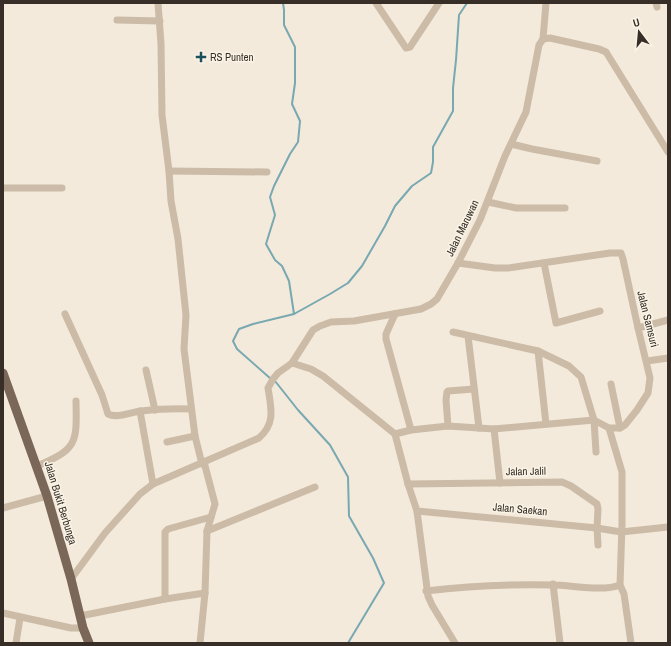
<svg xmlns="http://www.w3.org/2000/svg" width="671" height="646" font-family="'Archivo Narrow',sans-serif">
  <rect width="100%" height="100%" fill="#f3eadb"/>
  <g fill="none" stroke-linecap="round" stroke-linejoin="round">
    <g stroke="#78a8b1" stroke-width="2">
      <path d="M283 3 284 10V25L295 47V83L292 104 300 121 298 142 290 154 274 186 270 197 275 215 266 244 275 260 282 266 289 281 294 314"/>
      <path d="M271 379 237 349 233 341 239 329 253 324 294 314 330 294 348 283 362 266 385 226 395 206 412 186 431 173 433 162V147L453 111V88L456 60 459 15 467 3"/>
      <path d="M275 381 298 410 330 445 348 477 349 516 373 558 384 583 348 643"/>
    </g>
    <g stroke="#ccbba6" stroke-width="7">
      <path d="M158 3 161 44 162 115 169 171 171 201 178 239 186 315 184 349 195 436 202 464"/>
      <path d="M376 3 406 48 410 47 439 3"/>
      <path d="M656 3 657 7"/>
      <path d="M117 20 160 21"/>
      <path d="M543 39 550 38 599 49 606 52 668 152"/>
      <path d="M511 144 532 149 597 161"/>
      <path d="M169 171 267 172"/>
      <path d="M3 188H62"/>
      <path d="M488 202 516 208H565"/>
      <path d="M544 263 556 323 600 311"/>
      <path d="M65 314 102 395 108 414C117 419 131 412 141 411 158 409 174 408 191 409"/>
      <path d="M395 314 386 334V339L411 430"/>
      <path d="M638 328 668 320"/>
      <path d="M453 332 538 351 569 366 581 377 594 420 596 452"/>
      <path d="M468 336 479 428"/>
      <path d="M538 351 546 424"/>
      <path d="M647 361 668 358"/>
      <path d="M292 363 311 369 323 376 395 434"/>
      <path d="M146 370 155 410"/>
      <path d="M611 384 620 428"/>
      <path d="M140 411 153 484"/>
      <path d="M448 426 446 400 447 392 448 391 474 389"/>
      <path d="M609 428 622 472V525L620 585 624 594 631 643"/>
      <path d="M494 429 500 483"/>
      <path d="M167 442 195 436"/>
      <path d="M37 466C77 449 77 444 76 401"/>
      <path d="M408 484 562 482 571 486 597 504 598 509 597 528 598 545"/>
      <path d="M3 508 47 496"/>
      <path d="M417 511 597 528 621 532 668 527"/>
      <path d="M207 531 315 487"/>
      <path d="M71 579 105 533 140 494 153 484 259 438C276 423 271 408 268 388L273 379 278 373 292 363 313 330 320 326 331 322 354 321 421 309 431 304 437 299 458 263 480 220 505 156 526 112 539 45 543 39 546 3"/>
      <path d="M553 584 560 643"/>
      <path d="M426 591C468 586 510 584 552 585 572 585 602 592 620 585"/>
      <path d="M165 599V532L168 529 211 517"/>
      <path d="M3 613 71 628H83"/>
      <path d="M80 616 165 599 205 593"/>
      <path d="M16 643 20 618"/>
      <path d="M200 643 205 593 207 531 215 504 204 462"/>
      <path d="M455 643 432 605 428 596 417 511 408 484 395 434 411 430 448 426 494 429 594 420 609 428H620L625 425 637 410 648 393 650 378 638 328 623 259 621 253H610L508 268H495L458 263"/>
    </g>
    <path stroke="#7a6758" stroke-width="9" d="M3 373 47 496 71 579 83 628 89 643"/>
  </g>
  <path fill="#1b4f5b" stroke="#faf4e7" stroke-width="1.5" d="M199 51h4v4h4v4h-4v4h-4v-4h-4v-4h4z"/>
  <g text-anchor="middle" stroke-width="3" stroke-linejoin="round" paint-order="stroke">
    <g font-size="11" fill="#372e27" stroke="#faf4e7" text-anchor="start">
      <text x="210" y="61">RS Punten</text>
    </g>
    <g font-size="11" fill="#372e27" stroke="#faf4e7">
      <text transform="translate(462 228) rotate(-64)" y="4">Jalan Maruwan</text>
      <text transform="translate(648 319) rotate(76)" y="4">Jalan Samsuri</text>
      <text transform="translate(526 471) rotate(-1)" y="4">Jalan Jalil</text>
      <text transform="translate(61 503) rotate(73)" y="4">Jalan Bukit Berbunga</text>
      <text transform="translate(520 509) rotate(5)" y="4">Jalan Saekan</text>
    </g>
  </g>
  <rect width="671" height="646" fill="none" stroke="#372e27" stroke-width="8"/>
  <g transform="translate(639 32) rotate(344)" stroke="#faf4e7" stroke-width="3" paint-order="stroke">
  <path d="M0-3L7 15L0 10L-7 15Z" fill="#372e27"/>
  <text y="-6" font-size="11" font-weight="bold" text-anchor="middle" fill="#372e27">U</text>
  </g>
</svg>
